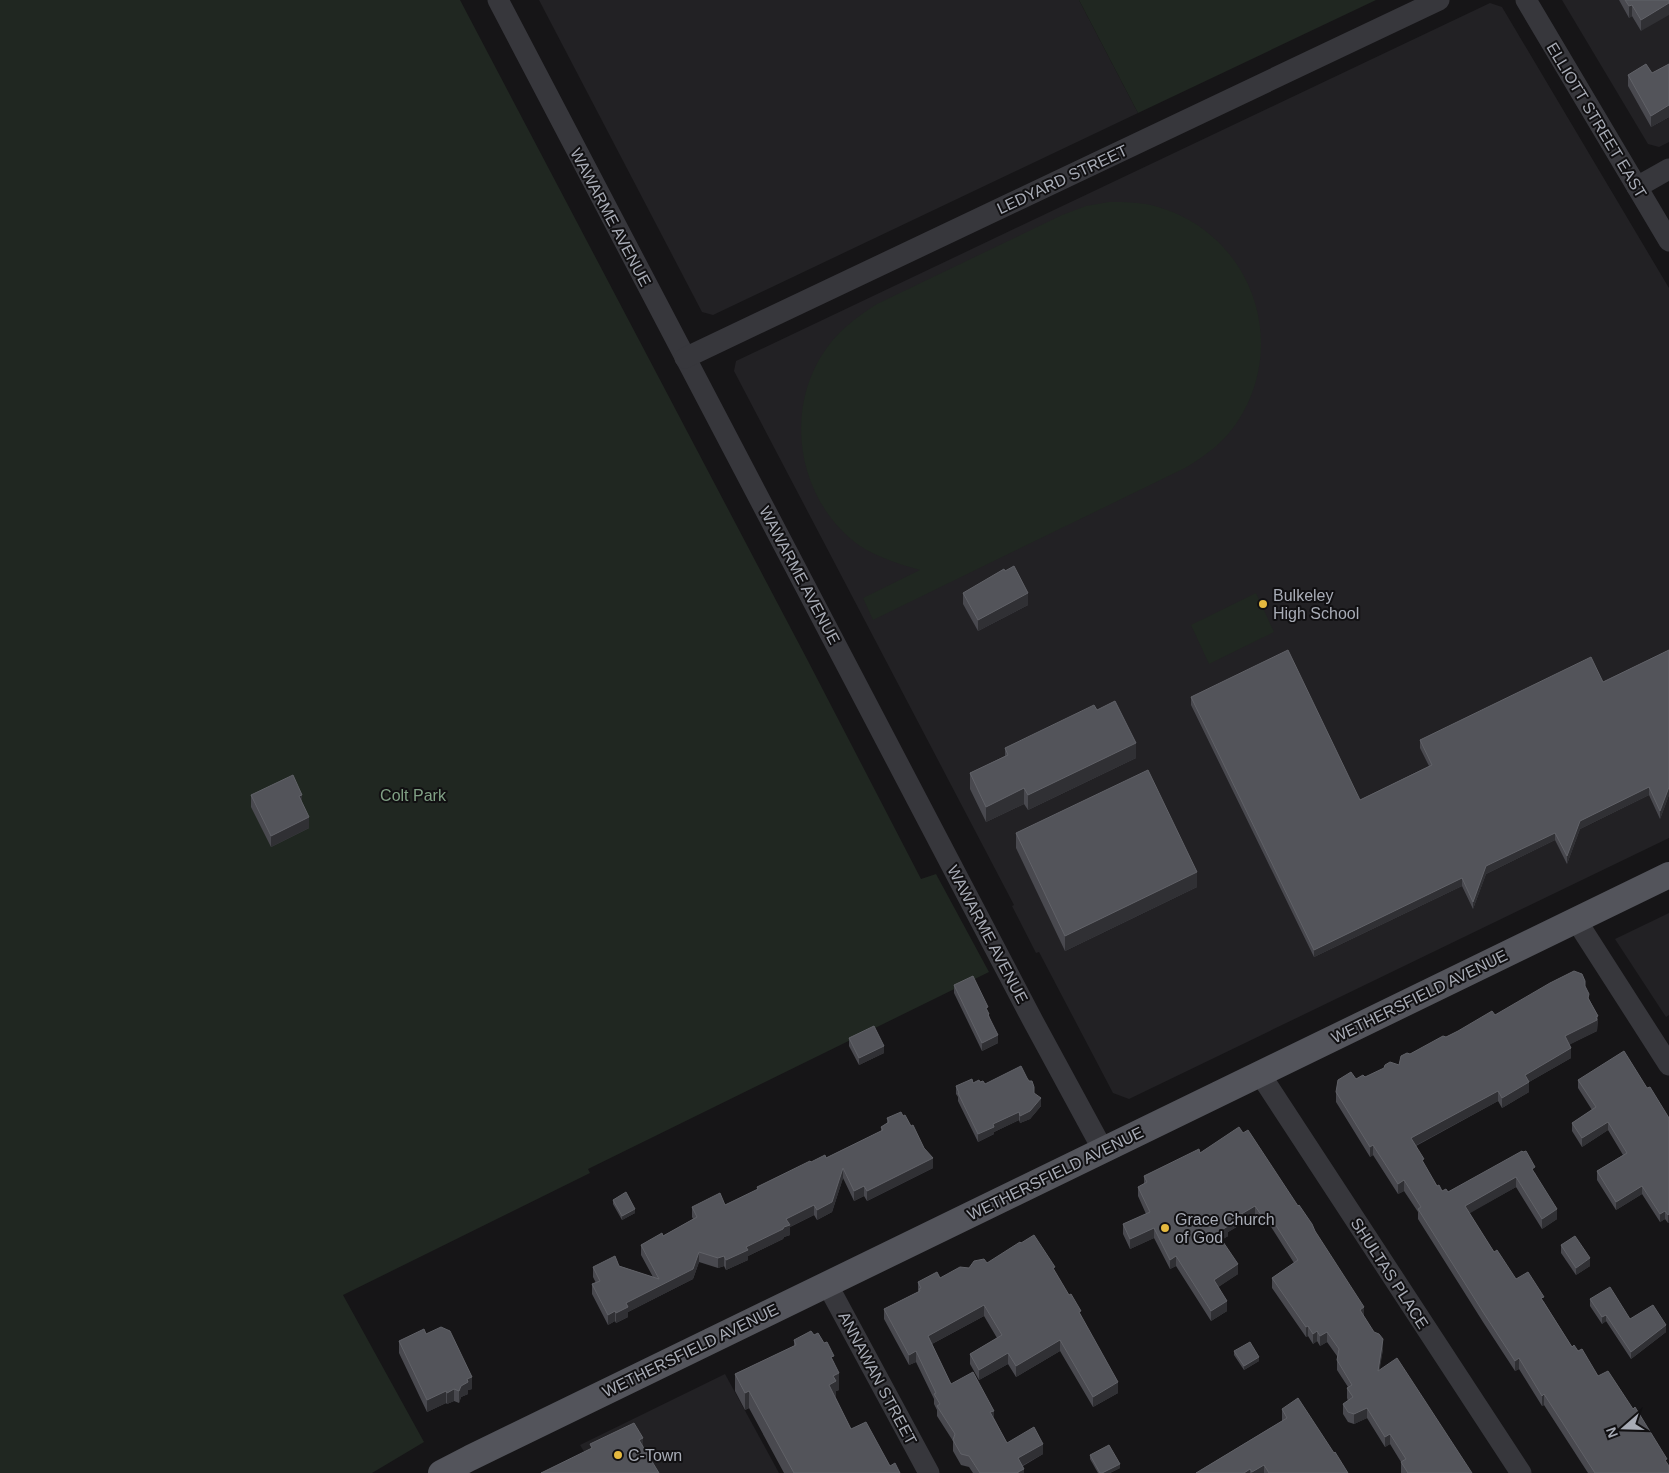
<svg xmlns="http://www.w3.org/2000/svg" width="1669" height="1473" font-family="Helvetica,sans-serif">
  <rect width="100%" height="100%" fill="#161517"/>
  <g fill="#222124">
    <path d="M539 0H1079L1138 113 713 315 702 312Z"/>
    <path d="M1562 0H1669V142L1659 147 1648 144Z"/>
    <path d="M1490 3 1502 7 1669 288V838L1129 1099 1113 1093 1039 952 1036 953 1012 906 1014 905 734 371 736 361Z"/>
    <path d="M1669 913V1015L1666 1017 1615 939Z"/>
    <path d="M725 1374 779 1473H597L580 1445Z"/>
  </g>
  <g fill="#202721">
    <path d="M0 0H460L808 661 921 879 936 874 989 972 588 1169 590 1173 343 1295 424 1442 372 1473H0Z"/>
    <path d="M1079 0H1376L1138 113Z"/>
    <path d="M1109 202C1125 202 1142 202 1158 207 1251 234 1291 343 1236 424 1223 443 1205 456 1185 468L873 620 863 598 920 570C899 564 879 558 860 546 798 502 782 411 826 349 839 330 858 316 877 304L1062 215 1086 206Z"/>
    <path d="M1256 593 1274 632 1209 664 1191 625Z"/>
  </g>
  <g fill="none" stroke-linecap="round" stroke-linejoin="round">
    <g stroke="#37373c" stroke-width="21">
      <path d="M498 0 1033 1021 1103 1150"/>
      <path d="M1526 0 1669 241"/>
      <path d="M1637 187 1669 169"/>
      <path d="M685 358 1439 0"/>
      <path d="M1576 920 1669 1065"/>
      <path d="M1260 1074 1521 1473"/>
      <path d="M827 1284 929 1473"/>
    </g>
    <path stroke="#53545b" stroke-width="26" d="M441 1473 470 1458 1669 875"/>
  </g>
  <g fill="#49494f">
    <path d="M1619 0H1669L1641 31 1632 16 1629 18Z"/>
    <path d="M1669 64V117L1651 127 1628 86V75L1652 73Z"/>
    <path d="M963 593 1028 605 978 631 963 604Z"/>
    <path d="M1669 650V795L1660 819 1649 795 1580 829 1567 864 1555 840 1486 874 1473 909 1462 886 1314 957 1191 705V697L1360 800 1429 766 1420 748V740L1603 682Z"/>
    <path d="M1097 710 1136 758 1028 810 1024 804 986 822 970 789V773L1005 756V748Z"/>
    <path d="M251 795 302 803 309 828 271 847 251 807Z"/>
    <path d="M1016 833 1197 887 1065 951 1016 848Z"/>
    <path d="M954 985 988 1012 998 1043 982 1051 954 993Z"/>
    <path d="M1585 987 1589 999 1598 1016 1597 1031 1570 1044 1571 1058 1529 1082V1092L1502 1108 1498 1101 1416 1146 1424 1165 1437 1186 1442 1191 1448 1192 1535 1173 1557 1219 1542 1229 1516 1187 1469 1213 1494 1252 1516 1279 1544 1302 1572 1347 1578 1351 1598 1376 1667 1463 1669 1473H1588L1544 1405 1542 1406 1519 1369 1515 1371 1483 1322 1418 1219V1212L1404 1191 1398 1194 1373 1155 1370 1157 1336 1102V1092L1356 1079 1365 1077 1399 1065 1410 1054 1446 1037 1495 1015Z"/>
    <path d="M849 1038 884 1053 859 1065 849 1046Z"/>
    <path d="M1578 1080 1647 1088 1669 1118V1222L1668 1223 1665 1219 1660 1222 1642 1194 1616 1210 1597 1180V1171L1623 1155 1608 1130 1582 1147 1572 1131V1123L1592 1110 1578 1088Z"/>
    <path d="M980 1082 985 1084 1034 1093 1041 1106 1030 1119 1020 1123 1019 1120 994 1132V1134L978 1142 958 1101V1097L956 1094V1086Z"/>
    <path d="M903 1116 911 1126 924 1148 933 1168 867 1201 864 1196 854 1201 843 1178 832 1212 817 1220 814 1215 790 1227V1235L784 1237 783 1239 748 1256V1260L726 1270 724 1266 718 1268 699 1262 693 1279 628 1312V1317L616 1323 615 1321 608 1325 592 1294V1284L596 1283 593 1277V1267L619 1266 653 1277 641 1255V1245L663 1236 693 1219 692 1217V1207L725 1205 757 1190V1187L811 1162 826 1158 881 1131V1127L887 1124V1118Z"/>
    <path d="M1243 1133 1315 1231 1364 1317 1383 1349 1379 1370 1472 1473H1401V1462L1390 1444 1385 1447 1367 1418 1354 1424 1348 1422 1343 1414V1404L1348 1401 1347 1398V1388L1348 1387 1337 1370V1356L1327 1342 1320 1346 1317 1341 1313 1344 1308 1336 1306 1337 1272 1288V1278L1294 1263 1268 1222 1262 1226 1255 1216 1228 1232V1236L1221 1240 1238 1274 1218 1287 1227 1311 1211 1321 1176 1266 1170 1269 1154 1238 1130 1249 1123 1234V1224L1146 1214 1138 1196V1187L1144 1184V1176L1200 1153Z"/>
    <path d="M613 1200 635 1213 622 1220 613 1204Z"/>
    <path d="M1561 1245 1590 1266 1576 1275 1561 1253Z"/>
    <path d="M987 1263 1055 1272 1081 1316 1118 1393 1093 1407 1060 1351 1016 1377 1008 1364 979 1380 970 1364V1354L997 1338 984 1316 932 1344 951 1384 994 1418 1007 1443 1043 1454 1023 1466 1024 1473H973L969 1467 961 1465 953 1451V1441L937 1416V1410L934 1404V1399L916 1362 909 1365 884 1319V1309L918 1292V1282L940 1278Z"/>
    <path d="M1590 1299 1630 1319 1666 1332 1631 1359 1606 1321 1602 1324 1590 1306Z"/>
    <path d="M426 1334 472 1389 468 1390V1394L461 1397 459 1403 454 1401 447 1404 446 1403 427 1412 399 1353V1341Z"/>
    <path d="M814 1335 834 1362 839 1390 836 1391V1398L851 1429 890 1466 900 1473H784L749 1408 745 1410 735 1391V1374L794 1346V1340Z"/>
    <path d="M1234 1351 1259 1361 1244 1370 1234 1355Z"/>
    <path d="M1282 1409 1334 1453 1348 1473H1196L1282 1421Z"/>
    <path d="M1090 1455 1120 1468 1110 1473H1098L1090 1459Z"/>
  </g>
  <g fill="#303034">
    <path d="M1669 3V15L1641 31V20Z"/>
    <path d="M1632 5V16L1629 18V6Z"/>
    <path d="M1669 105V117L1651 127V116Z"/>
    <path d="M1028 593V605L978 631V620Z"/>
    <path d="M1136 743V758L1028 810V795Z"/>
    <path d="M1649 787V795L1580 829 1567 864V856L1580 821Z"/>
    <path d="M1669 787V795L1660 819V811Z"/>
    <path d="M1024 788V804L986 822V807Z"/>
    <path d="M302 795V807L299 796Z"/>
    <path d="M309 817V828L271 847V836Z"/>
    <path d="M1555 833V840L1486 874 1473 909V902L1486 866Z"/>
    <path d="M1197 872V887L1065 951V936Z"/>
    <path d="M1462 878V886L1314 957V950Z"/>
    <path d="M1598 1016 1597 1031 1565 1047V1036Z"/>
    <path d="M998 1035V1043L982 1051V1043Z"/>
    <path d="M884 1046V1053L859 1065V1058Z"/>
    <path d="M1571 1048V1058L1529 1082V1092L1502 1108V1098L1525 1075Z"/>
    <path d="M1498 1091V1101L1411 1148V1138Z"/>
    <path d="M1041 1098V1106L1030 1119 1020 1123V1116Z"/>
    <path d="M1019 1112V1120L994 1132V1134L978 1142V1134L993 1124Z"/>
    <path d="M1608 1122V1130L1582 1147V1138Z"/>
    <path d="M1373 1145V1155L1370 1157V1147Z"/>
    <path d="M933 1158V1168L867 1201V1191Z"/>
    <path d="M843 1168V1178L832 1212 817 1220V1210Z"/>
    <path d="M1516 1177V1187L1465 1216V1206Z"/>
    <path d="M1404 1180V1191L1398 1194V1184Z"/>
    <path d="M864 1186V1196L854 1201V1191Z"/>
    <path d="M1642 1186V1194L1616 1210V1202Z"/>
    <path d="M814 1205V1215L790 1227V1235L784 1237 783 1239 748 1256V1260L726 1270V1260L786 1219Z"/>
    <path d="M1255 1206V1216L1228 1232V1236L1217 1243V1233L1226 1223Z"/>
    <path d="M635 1209V1213L622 1220V1216Z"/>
    <path d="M1557 1209V1219L1542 1229V1219Z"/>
    <path d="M1665 1211V1219L1660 1222V1214Z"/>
    <path d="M1268 1213V1222L1262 1226V1216Z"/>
    <path d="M1669 1214V1222L1668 1223V1215Z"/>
    <path d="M1154 1228V1238L1130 1249V1239Z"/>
    <path d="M699 1252V1262L693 1279 628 1312V1317L616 1323V1313L626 1303Z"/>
    <path d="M724 1256V1266L718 1268V1258Z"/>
    <path d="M1176 1256V1266L1170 1269V1260Z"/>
    <path d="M1590 1258V1266L1576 1275V1268Z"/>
    <path d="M1238 1264V1274L1214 1290V1280Z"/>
    <path d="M1227 1301V1311L1211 1321V1311Z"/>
    <path d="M984 1305V1316L928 1346V1336Z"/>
    <path d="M1364 1307V1317L1360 1310Z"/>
    <path d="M615 1311V1321L608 1325V1315Z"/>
    <path d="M1606 1315V1321L1602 1324V1317Z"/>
    <path d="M1666 1325V1332L1631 1359V1352Z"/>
    <path d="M1308 1326V1336L1306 1337V1327Z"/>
    <path d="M1317 1331V1341L1313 1344V1334Z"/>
    <path d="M1327 1332V1342L1320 1346V1336Z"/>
    <path d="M1383 1339V1349L1378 1381V1371Z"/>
    <path d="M1060 1340V1351L1016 1377V1366Z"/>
    <path d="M916 1351V1362L909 1365V1355Z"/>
    <path d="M1008 1353V1364L979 1380V1370Z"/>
    <path d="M1259 1357V1361L1244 1370V1366Z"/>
    <path d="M1519 1358V1369L1515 1371V1361Z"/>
    <path d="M839 1373V1390L836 1391V1398L829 1402V1385L833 1376Z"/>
    <path d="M472 1377V1389L468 1390V1394L461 1397 459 1403V1391L461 1386 467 1379Z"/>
    <path d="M1118 1382V1393L1093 1407V1397Z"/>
    <path d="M454 1389V1401L447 1404V1393Z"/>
    <path d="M446 1391V1403L427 1412V1400Z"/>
    <path d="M749 1391V1408L745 1410V1393Z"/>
    <path d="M1544 1394V1405L1542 1406V1396Z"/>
    <path d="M1367 1408V1418L1354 1424V1414Z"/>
    <path d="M994 1411V1421L990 1412Z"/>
    <path d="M1390 1434V1444L1385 1447V1437Z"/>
    <path d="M643 1438V1451L639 1440Z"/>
    <path d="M1043 1444V1454L1018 1468V1458Z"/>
    <path d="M1120 1464V1468L1110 1473H1102Z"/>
    <path d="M1264 1465V1473H1252V1472Z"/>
    <path d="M1024 1469V1473H1018V1472Z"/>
    <path d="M1250 1469V1473H1244Z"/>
  </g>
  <g fill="#53545a" stroke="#616268">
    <path d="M1625 0H1669V3L1641 20 1632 5 1629 6Z"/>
    <path d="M1646 64 1652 73 1669 64V105L1651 116 1628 75Z"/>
    <path d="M1014 566 1028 593 978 620 963 593 1004 569 1005 571Z"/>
    <path d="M1288 650 1360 800 1432 765 1420 740 1591 657 1603 682 1669 650V787L1660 811 1649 787 1580 821 1567 856 1555 833 1486 866 1473 902 1462 878 1314 950 1191 697Z"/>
    <path d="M1115 701 1136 743 1028 795 1024 788 986 807 970 773 1008 755 1005 748 1094 705 1097 710Z"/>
    <path d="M1148 770 1197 872 1065 936 1016 833Z"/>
    <path d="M293 775 302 795 299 796 309 817 271 836 251 795Z"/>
    <path d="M1574 971 1582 974 1585 981V986L1589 994 1588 998 1598 1016 1596 1017 1597 1020 1565 1036 1571 1048 1527 1074 1525 1075 1529 1082 1502 1098 1498 1091 1411 1138 1424 1159 1422 1160 1437 1186 1439 1185 1442 1191 1446 1189 1448 1192 1522 1151 1523 1152 1526 1151 1535 1167 1532 1169 1557 1209 1542 1219 1516 1177 1465 1206 1494 1252 1497 1250 1516 1279 1528 1272 1544 1297 1541 1298 1572 1347 1574 1345 1578 1351 1582 1349 1598 1376 1608 1371 1633 1409 1635 1407 1667 1459 1665 1460 1669 1466V1472L1668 1473H1595L1544 1394 1542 1396 1519 1358 1515 1361 1483 1312 1418 1209 1421 1207 1404 1180 1398 1184 1373 1145 1370 1147 1336 1092 1338 1080 1351 1072 1356 1079 1363 1075 1365 1077 1384 1068 1385 1065 1390 1062 1399 1065 1401 1056 1407 1053 1410 1054 1443 1036 1446 1037 1458 1031 1492 1011 1495 1015 1550 983Z"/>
    <path d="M973 976 988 1007 986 1008 989 1014 988 1015 998 1035 982 1043 954 985Z"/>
    <path d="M874 1026 884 1046 859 1058 849 1038Z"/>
    <path d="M1624 1051 1647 1088 1650 1087 1669 1118V1214L1668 1215 1665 1211 1660 1214 1642 1186 1616 1202 1597 1171 1627 1153 1608 1122 1582 1138 1572 1123 1596 1107 1578 1080Z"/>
    <path d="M1021 1066 1027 1078 1029 1081H1032L1034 1087V1093L1041 1098 1030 1111 1020 1116 1019 1112 993 1124 994 1127 978 1134 958 1093H959L956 1086 972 1079 973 1083 979 1080 980 1082 983 1081 985 1084Z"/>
    <path d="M901 1112 903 1116 905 1115 911 1126 913 1125 924 1148 933 1158 867 1191 864 1186 854 1191 843 1168 832 1202 817 1210 814 1205 786 1219 790 1225 784 1227 783 1229 746 1247 748 1250 726 1260 724 1256 718 1258 699 1252 693 1269 626 1303 628 1307 616 1313 615 1311 608 1315 592 1284 600 1281 593 1267 615 1256 619 1266 659 1279 641 1245 662 1233 663 1236 697 1217 692 1207 720 1193 725 1205 758 1189 757 1187 810 1161 811 1162 825 1155 826 1158 883 1130 881 1127 889 1122 887 1118Z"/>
    <path d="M1239 1127 1243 1133 1248 1130 1298 1206 1299 1205 1312 1224 1315 1231 1364 1307 1360 1310 1374 1332 1379 1334 1383 1339 1378 1371 1397 1358 1472 1473H1408L1401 1462 1406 1459 1390 1434 1385 1437 1367 1408 1354 1414 1348 1412 1343 1404 1353 1397 1347 1388 1352 1385 1337 1360 1339 1349 1327 1332 1320 1336 1317 1331 1313 1334 1308 1326 1306 1327 1272 1278 1298 1260 1268 1213 1262 1216 1255 1206 1226 1223 1228 1226 1217 1233 1238 1264 1214 1280 1227 1301 1211 1311 1176 1256 1170 1260 1154 1228 1130 1239 1123 1224 1150 1212 1138 1187 1147 1182 1144 1176 1199 1149 1200 1153Z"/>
    <path d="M626 1192 635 1209 622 1216 613 1200Z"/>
    <path d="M1034 1235 1055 1267 1053 1268 1069 1295 1071 1294 1081 1311 1079 1312 1118 1382 1093 1397 1060 1340 1016 1366 1008 1353 979 1370 970 1354 1002 1335 984 1305 928 1336 951 1384 973 1372 994 1411 990 1412 1007 1443 1034 1427 1043 1444 1018 1458 1024 1469 1018 1472V1473H980L969 1456 961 1454 953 1440 955 1434 937 1406 940 1404 934 1394 936 1393 916 1351 909 1355 884 1309 920 1291 919 1289 921 1288 918 1282 937 1272 940 1278 960 1267 969 1268 974 1261 984 1259 987 1263 1020 1242 1021 1243Z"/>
    <path d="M1575 1236 1590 1258 1576 1268 1561 1245Z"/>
    <path d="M1610 1287 1630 1319 1653 1305 1666 1325 1631 1352 1606 1315 1602 1317 1590 1299Z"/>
    <path d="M441 1327 450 1331 472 1377 467 1379 468 1382 461 1386 459 1391 454 1389 447 1393 446 1391 427 1400 399 1341 424 1329 426 1334Z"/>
    <path d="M811 1331 814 1335 818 1333 824 1343 827 1342 834 1356 831 1357 839 1373 833 1376 836 1381 829 1385 851 1429 866 1422 890 1466 895 1463 900 1473H794L749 1391 745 1393 735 1374 796 1345 794 1340Z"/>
    <path d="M1250 1342 1259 1357 1244 1366 1234 1351Z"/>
    <path d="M1298 1398 1334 1453 1335 1452 1348 1473H1269L1264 1465 1252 1472 1250 1469 1244 1473H1196L1287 1418 1282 1409Z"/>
    <path d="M634 1423 643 1438 639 1440 659 1473H541L592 1448 590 1444Z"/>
    <path d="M1109 1445 1120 1464 1102 1473H1100L1090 1455Z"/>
  </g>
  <g fill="#e5b93f" stroke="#111012" stroke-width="2">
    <circle cx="1263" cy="604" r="5"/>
    <circle cx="1165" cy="1228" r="5"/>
    <circle cx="618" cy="1455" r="5"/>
  </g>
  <g text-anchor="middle" stroke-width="4" stroke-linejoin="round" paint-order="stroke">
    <g font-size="16" fill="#a8acb6" stroke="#111012">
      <text transform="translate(1597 120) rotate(59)" y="6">ELLIOTT STREET EAST</text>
      <text transform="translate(1062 179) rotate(-25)" y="6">LEDYARD STREET</text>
      <text transform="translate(611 217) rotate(62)" y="6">WAWARME AVENUE</text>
      <text transform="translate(800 575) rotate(62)" y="6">WAWARME AVENUE</text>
      <text transform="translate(988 934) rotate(62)" y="6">WAWARME AVENUE</text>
      <text transform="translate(1419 996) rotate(-26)" y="6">WETHERSFIELD AVENUE</text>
      <text transform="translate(1055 1173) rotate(-26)" y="6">WETHERSFIELD AVENUE</text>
      <text transform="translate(1390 1273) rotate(57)" y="6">SHULTAS PLACE</text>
      <text transform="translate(690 1350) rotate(-26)" y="6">WETHERSFIELD AVENUE</text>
      <text transform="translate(878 1378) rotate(62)" y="6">ANNAWAN STREET</text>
    </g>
    <g font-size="16" fill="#a8acb6" stroke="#111012" text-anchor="start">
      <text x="1273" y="601">Bulkeley<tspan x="1273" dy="18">High School</tspan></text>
      <text x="1175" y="1225">Grace Church<tspan x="1175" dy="18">of God</tspan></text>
      <text x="628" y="1461">C-Town</text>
    </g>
    <g font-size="16" fill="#80a085" stroke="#111012">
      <text x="413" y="801">Colt Park</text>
    </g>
  </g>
  <g transform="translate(1624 1428) rotate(250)" stroke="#111012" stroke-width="4" paint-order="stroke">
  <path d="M0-4L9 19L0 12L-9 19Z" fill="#a8acb6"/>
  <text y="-8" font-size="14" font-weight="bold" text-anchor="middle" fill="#a8acb6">N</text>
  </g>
</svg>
